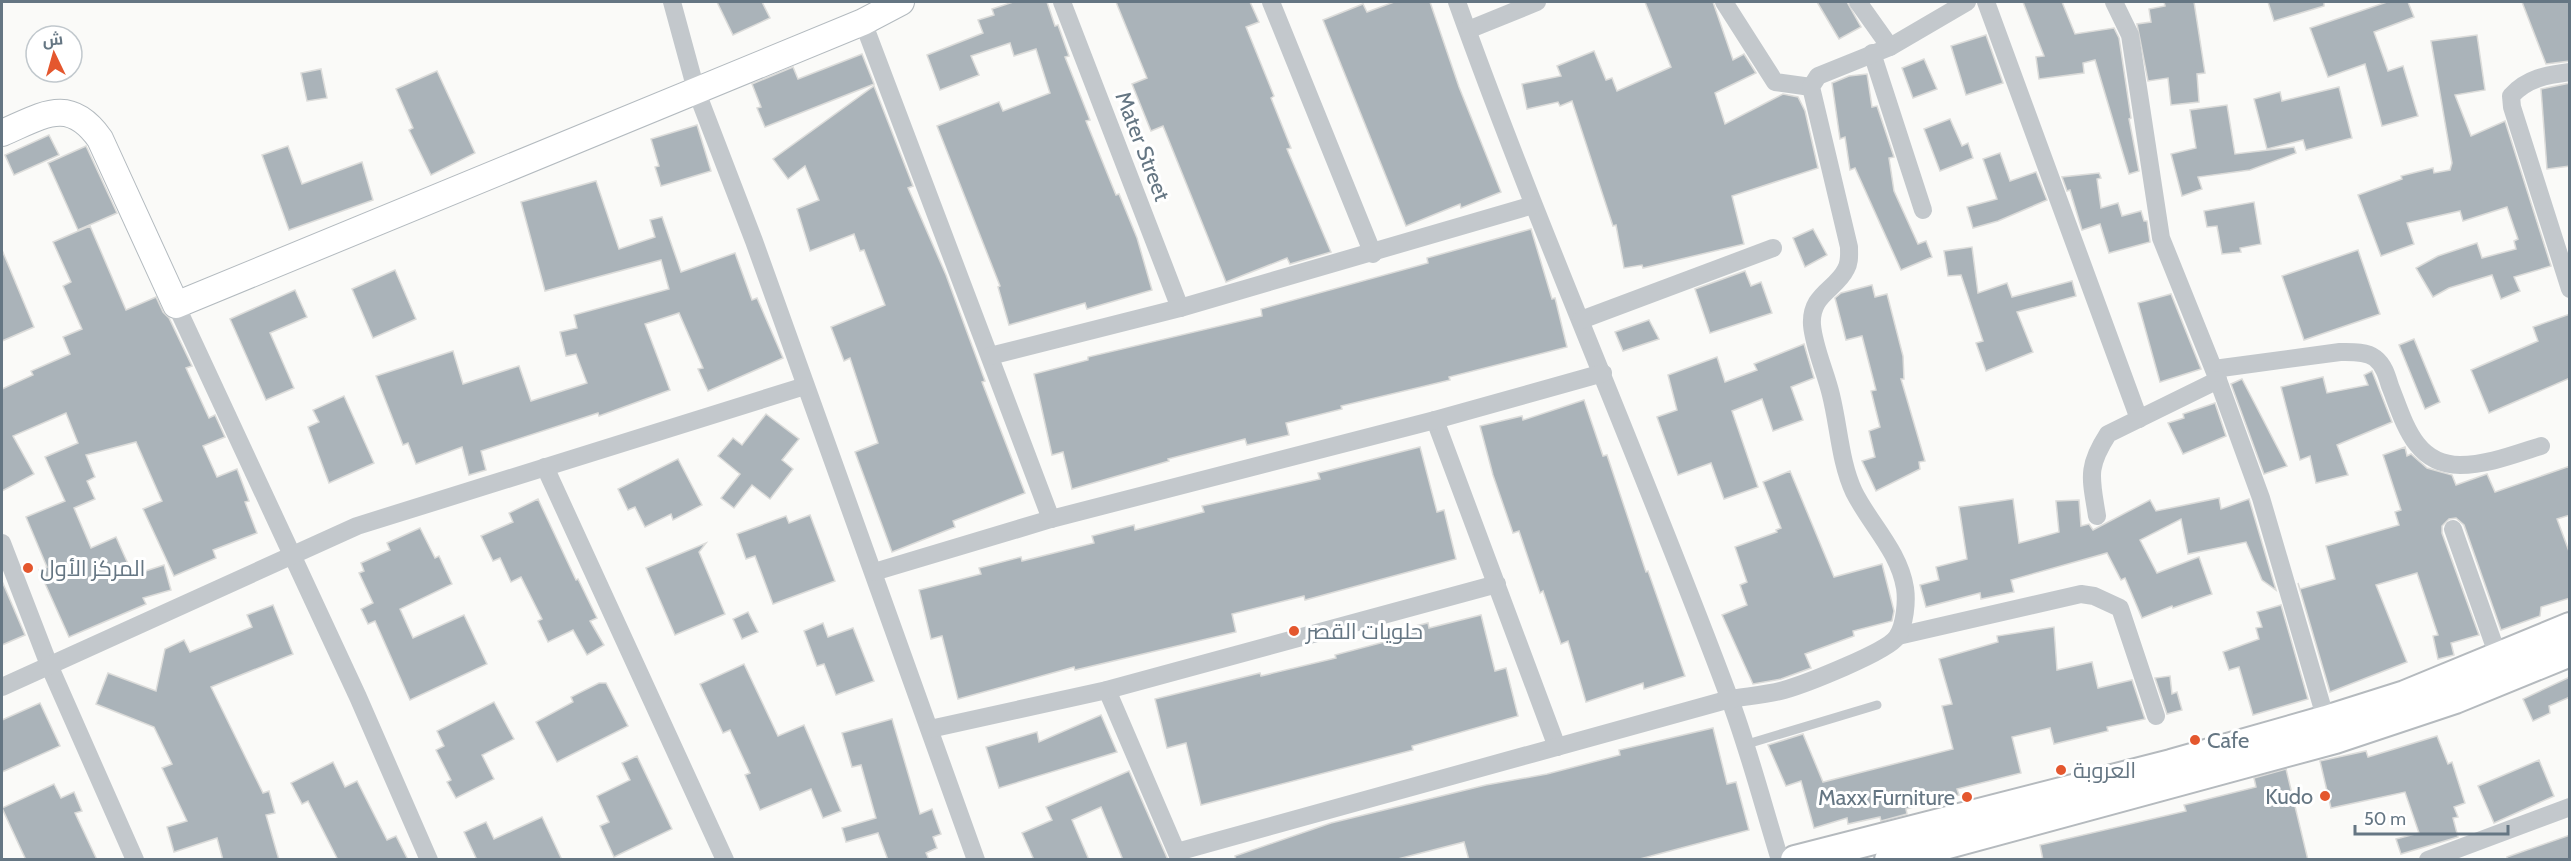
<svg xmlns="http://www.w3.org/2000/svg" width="2571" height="861" font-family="Cabin,Cairo,sans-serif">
  <rect width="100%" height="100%" fill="#fafaf8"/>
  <g fill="#aab3b9" stroke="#dcdcda" stroke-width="1.5">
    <path d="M717 2H762L770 18 733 35Z"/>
    <path d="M1013 2H1047L1055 26 1058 25 1069 56 1065 57 1090 120 1086 121 1116 195 1119 194 1137 238 1152 290 1087 309 1085 303 1009 325 998 287 1000 286 937 126 999 102 1003 111 1050 93 1036 49 1014 56 1010 43 971 56 979 75 940 90 927 55 983 33 978 20 994 15 992 9Z"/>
    <path d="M1116 2H1250L1259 22 1246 27 1274 96 1271 98 1291 148 1287 149 1331 252 1290 264 1287 258 1226 282 1163 126 1151 131 1132 84 1147 78Z"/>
    <path d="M1394 2H1430L1459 87 1501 192 1461 208 1460 204 1406 226 1323 20 1363 4 1367 12Z"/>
    <path d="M1645 2H1713L1733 60 1744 54 1756 73 1715 93 1725 124 1783 94 1798 97 1805 111 1818 168 1732 196 1744 244 1643 268 1642 265 1624 268 1616 225 1613 226 1572 101 1560 106 1558 102 1527 109 1522 84 1561 76 1557 66 1594 51 1606 80 1612 78 1617 91 1671 67Z"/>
    <path d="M1817 2H1847L1861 27 1839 39Z"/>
    <path d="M2023 2H2062L2075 34 2114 28 2119 38 2131 118 2129 119 2139 171 2129 174 2095 60 2083 63 2084 73 2039 79 2036 57 2044 56Z"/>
    <path d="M2164 2H2194L2205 73 2197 74 2199 102 2171 105 2168 78 2148 81 2137 24 2151 22 2149 9 2165 6Z"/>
    <path d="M2268 2H2324V6L2274 21Z"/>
    <path d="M2387 2H2408L2414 17 2374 32 2388 71 2403 66 2418 116 2382 126 2365 64 2328 77 2310 28Z"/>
    <path d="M2522 2H2570V61L2546 64Z"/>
    <path d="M1986 35 2003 83 1966 95 1951 46Z"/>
    <path d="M2477 35 2485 90 2455 95 2471 136 2505 121 2551 266 2514 277 2520 291 2501 299 2492 275 2449 288 2433 297 2416 268 2438 256 2477 243 2482 258 2516 249 2514 241 2518 239 2507 207 2463 221 2460 211 2407 223 2414 244 2381 256 2358 195 2402 179 2401 176 2433 168 2434 173 2450 170 2452 163 2431 41Z"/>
    <path d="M862 54 874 84 765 127 757 108 761 107 752 84 793 67 798 79Z"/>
    <path d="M1924 59 1937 89 1913 98 1902 68Z"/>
    <path d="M321 69 327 98 307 101 301 73Z"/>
    <path d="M437 71 475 153 431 175 409 130 413 128 396 89Z"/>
    <path d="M1867 74 1872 107 1877 106 1894 157 1889 158 1894 191 1918 244 1926 241 1932 257 1901 270 1855 168 1850 170 1845 137 1840 139 1832 83 1849 76Z"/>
    <path d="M2570 83V166L2547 169 2541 89Z"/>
    <path d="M874 86 913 186 908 188 946 275 985 381 982 382 1025 493 953 521 955 527 892 552 855 452 878 443 850 358 844 361 831 327 885 305 864 250 860 251 854 234 810 251 797 209 819 200 805 166 788 179 773 159Z"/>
    <path d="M2339 87 2352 138 2306 150 2303 140 2267 149 2254 99 2280 92 2282 101Z"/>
    <path d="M2227 105 2235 154 2294 147 2296 153 2250 170 2198 177 2202 189 2182 196 2171 154 2196 148 2190 110Z"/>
    <path d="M1950 119 1962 146 1968 143 1973 158 1940 171 1924 129Z"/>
    <path d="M697 125 711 171 661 186 655 167 659 166 651 139Z"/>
    <path d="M49 135 59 155 14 175 5 155Z"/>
    <path d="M86 146 117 213 78 230 48 163Z"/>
    <path d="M288 146 302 184 362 162 373 200 289 230 262 155Z"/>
    <path d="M2000 153 2010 181 2036 172 2047 200 1998 221 1973 228 1967 207 1997 199 1983 159Z"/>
    <path d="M2099 173 2101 178 2097 179 2101 208 2118 203 2122 216 2141 211 2144 221H2147L2150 242 2109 253 2100 224 2082 230 2070 190 2067 191 2062 177Z"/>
    <path d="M596 181 619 249 655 237 650 220 662 217 681 272 735 253 752 300 757 298 783 358 708 391 698 369 703 368 679 313 645 324 670 390 599 416 598 413 481 451 486 470 469 475 462 447 416 464 408 443 403 445 376 376 453 351 463 384 519 366 531 401 587 383 576 354 566 356 560 332 577 328 574 315 669 289 661 260 545 291 521 202Z"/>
    <path d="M2254 202 2261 244 2240 248 2241 252 2222 254 2217 226 2207 227 2204 211Z"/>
    <path d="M90 226 126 310 156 297 163 312 169 318 192 366 186 368 209 418 215 415 225 437 203 446 217 477 237 469 249 501 245 502 257 533 213 550 216 558 174 576 143 509 162 501 136 442 86 455 95 477 87 481 95 499 74 508 91 548 116 537 133 575 164 565 171 590 143 598 146 604 69 637 39 570 47 567 26 517 65 501 45 457 78 443 66 413 13 436 34 474 2 491V389L33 375 31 371 70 354 63 337 82 329 63 286 71 282 53 242Z"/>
    <path d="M1531 229 1552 299 1555 298 1567 347 1449 377 1450 380 1341 406 1342 409 1286 423 1289 435 1247 445 1245 439 1168 459 1169 461 1072 489 1063 452 1052 455 1034 374 1088 360V357L1262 316 1261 309 1428 263 1427 258Z"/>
    <path d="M1813 229 1827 255 1805 267 1793 238Z"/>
    <path d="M1972 247 1978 293 2007 283 2012 297 2072 281 2076 296 2017 312 2033 352 1986 371 1976 343 1983 341 1961 275 1948 276 1944 251Z"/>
    <path d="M2 250 34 327 2 341Z"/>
    <path d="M2358 250 2380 314 2304 340 2282 276Z"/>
    <path d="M395 270 416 319 373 338 352 289Z"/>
    <path d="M1745 271 1751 286 1761 282 1772 313 1710 333 1695 289Z"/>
    <path d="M1872 285 1875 297 1887 294 1903 356 1904 379H1901L1925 461 1919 462 1920 469 1876 491 1862 461 1875 457 1869 431 1880 427 1871 391 1876 390 1862 336 1846 340 1835 298 1841 293Z"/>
    <path d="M295 290 307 317 270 333 294 388 266 400 230 319Z"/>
    <path d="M2171 294 2201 369 2160 382 2138 303Z"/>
    <path d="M2570 314V378L2489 413 2471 370 2538 341 2533 327Z"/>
    <path d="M1649 320 1659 339 1623 351 1615 332Z"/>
    <path d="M2414 339 2440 402 2425 409 2399 345Z"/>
    <path d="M1804 344 1814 378 1791 387 1803 420 1773 431 1762 399 1732 411 1758 487 1724 499 1711 463 1678 475 1657 417 1677 410 1668 375 1717 357 1725 382 1757 370 1754 364Z"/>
    <path d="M2372 371 2392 422 2337 445 2348 475 2316 483 2310 456 2300 460 2281 387 2323 377 2327 393 2368 385 2364 375Z"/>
    <path d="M2242 379 2287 466 2264 474 2231 384Z"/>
    <path d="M344 396 374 463 329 483 308 427 319 422 313 410Z"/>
    <path d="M1584 400 1603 456 1607 455 1646 572 1648 571 1685 676 1644 689 1643 683 1586 702 1568 641 1561 644 1543 591 1540 593 1519 531 1513 533 1493 475 1480 426 1522 416 1523 420Z"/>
    <path d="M2215 403 2226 436 2183 454 2168 423 2184 418 2183 414Z"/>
    <path d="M766 414 799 439 782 460 793 469 770 499 752 485 734 508 721 498 740 474 718 456 733 438 742 445Z"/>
    <path d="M1420 447 1437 512 1444 510 1456 559 1305 600 1304 596 1232 614 1236 632 1075 670 1074 667 958 699 942 636 931 639 919 590 981 574 979 568 1021 557 1022 561 1094 543 1092 536 1134 525 1135 530 1204 512 1202 506 1320 479 1318 473Z"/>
    <path d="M2405 447 2407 456 2411 454 2427 468 2452 475 2456 485 2487 474 2495 492 2570 466V515L2557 519 2570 554V598L2541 607 2540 616 2501 630 2464 525 2456 518 2449 519 2442 526V533L2479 635 2451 643 2454 655 2438 659 2433 636 2438 635 2417 573 2376 585 2407 662 2330 692 2298 583 2300 589 2335 579 2326 546 2399 525 2395 512 2401 510 2383 455Z"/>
    <path d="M678 459 702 505 673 520 671 514 645 527 635 507 628 510 618 489Z"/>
    <path d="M1790 471 1834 577 1882 564 1894 611 1892 621 1853 631 1854 636 1805 654 1811 668 1781 679 1753 684 1722 615 1747 605 1740 585 1747 582 1735 547 1777 532 1776 530 1781 528 1763 482Z"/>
    <path d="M2219 498 2221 509 2249 499 2276 590 2262 580 2246 542 2188 554 2181 519 2140 540 2157 573 2199 557 2212 594 2173 608 2172 606 2142 618 2125 578 2121 580 2107 553 2011 580 2014 592 1981 599 1980 593 1926 607 1920 585 1939 580 1936 567 1967 559 1959 507 2013 499 2019 543 2059 532 2056 501 2079 500 2081 526 2089 524 2093 530 2150 500 2156 511Z"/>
    <path d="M538 499 576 580 578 579 597 618 590 621 604 645 587 655 573 630 548 642 538 621 542 619 521 577 511 582 500 558 493 561 481 536 513 522 509 513Z"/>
    <path d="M810 515 835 581 773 604 755 556 746 559 737 534 786 516 789 523Z"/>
    <path d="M420 528 435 558 439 556 452 584 400 609 413 638 464 615 487 664 410 700 375 621 368 624 361 609 373 603 359 573 364 571 361 563 390 550 387 543Z"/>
    <path d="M706 543 699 552 725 614 675 635 646 568Z"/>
    <path d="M2 581 25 635 2 645Z"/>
    <path d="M273 605 293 654 211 687 263 793 269 791 275 813 266 815 279 860H223L217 838 174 852 167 827 187 821 162 768 172 764 154 727 96 704 108 673 156 691 165 649 184 640 190 652 252 627 247 615Z"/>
    <path d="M2281 605 2308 699 2253 715 2239 667 2229 670 2223 652 2259 639 2256 628 2262 627 2257 612Z"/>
    <path d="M748 612 758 632 742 639 733 619Z"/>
    <path d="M1481 615 1495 671 1506 668 1518 716 1412 746 1413 750 1201 805 1186 743 1167 748 1155 699 1260 673 1261 676 1336 658 1335 655 1388 641 1386 633 1428 623 1429 628Z"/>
    <path d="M823 623 828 637 853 628 874 681 836 695 824 664 817 666 804 631Z"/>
    <path d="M2054 627 2057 670 2092 662 2098 688 2132 680 2145 719 2107 727 2108 731 2054 744 2050 728 2012 737 2021 773 1957 789 1959 795 1906 809 1907 814 1881 821 1880 817 1848 824 1847 818 1814 828 1801 781 1786 786 1768 745 1803 734 1823 782 1953 749 1942 706 1952 704 1939 659 1998 642 1997 636Z"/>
    <path d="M744 664 778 736 804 725 841 811 823 818 811 789 760 810 745 775 750 773 730 730 723 733 700 684Z"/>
    <path d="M2170 676 2172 694 2177 692 2182 710 2167 714 2155 678Z"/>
    <path d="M2570 677V697L2549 706 2550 713 2533 721 2523 699Z"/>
    <path d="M599 683H606L628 726 557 762 536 722 573 702 571 697Z"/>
    <path d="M494 702 514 739 482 755 494 779 456 798 447 782 451 780 436 750 444 746 437 731Z"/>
    <path d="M40 703 60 746 2 772V720Z"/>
    <path d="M1101 715 1117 752 999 788 986 747 1037 732 1039 742Z"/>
    <path d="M892 719 920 814 932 809 941 834 933 837 937 848 926 853 929 860H888L878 833 846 842 842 828 876 818 861 765 852 767 842 733Z"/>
    <path d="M1713 728 1727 784 1736 782 1749 830 1636 860H1469L1464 842 1394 860H1236L1235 856 1331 823 1486 785 1547 774 1620 755 1619 750Z"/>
    <path d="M2437 736 2448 764 2452 762 2465 803 2454 807 2458 817 2453 818 2458 837 2401 854 2396 839 2419 833 2405 792 2331 808 2320 761 2366 751 2368 757Z"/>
    <path d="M637 756 672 829 614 857 600 826 609 822 597 796 630 780 622 763Z"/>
    <path d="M2539 760 2554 796 2494 823 2478 786Z"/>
    <path d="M333 762 345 787 357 781 387 840 396 836 408 860H338L308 801 302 804 291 783Z"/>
    <path d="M2286 769 2308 860H2043L2040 845 2186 811 2184 805 2256 787 2254 778Z"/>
    <path d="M1129 771 1168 860H1123L1101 807 1072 820 1089 860H1034L1022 833 1052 820 1046 807Z"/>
    <path d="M54 784 61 798 74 792 82 811 75 813 97 860H26L2 808Z"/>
    <path d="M542 817 562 860H477L464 832 486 822 494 839Z"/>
    <path d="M2570 835V860H2508L2507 857Z"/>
  </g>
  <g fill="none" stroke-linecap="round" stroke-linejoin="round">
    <g stroke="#b3babf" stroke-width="28">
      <path id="secondary" d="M2 133C42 116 69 95 100 139L176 305 863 22 901 2"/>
    </g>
    <g stroke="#b5babe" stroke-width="32">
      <g id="primary">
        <path d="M1795 860 2171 764 2326 720 2405 695 2570 627"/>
        <path d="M1889 860 2335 739 2455 699 2570 652"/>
      </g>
    </g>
    <path stroke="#c3c8cc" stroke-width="9" d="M1744 745 1877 705"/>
    <g stroke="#c3c8cc" stroke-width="18">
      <path d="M672 2 696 90 754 241 976 860"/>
      <path d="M1062 2 1180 308"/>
      <path d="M1271 2 1373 254"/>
      <path d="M1457 2C1541 236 1642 464 1729 697 1749 750 1763 805 1780 860"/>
      <path d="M1724 2 1775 82 1811 87"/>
      <path d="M1858 2 1890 47"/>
      <path d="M1986 2 2139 419"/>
      <path d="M2114 2 2130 35 2161 238 2218 380 2261 498 2326 720"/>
      <path d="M863 22 1051 519"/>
      <path d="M1468 30 1537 2"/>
      <path d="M1872 53 1923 210"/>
      <path d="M2570 72C2547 75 2527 78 2511 96L2512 107 2570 289"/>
      <path d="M176 305 358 697 429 860"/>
      <path d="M1581 320 1773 248"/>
      <path d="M990 356 1180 308 1533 205"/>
      <path d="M2214 369 2340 352C2350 352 2366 351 2375 358 2384 365 2387 376 2390 386 2404 421 2414 465 2460 465 2488 465 2515 454 2541 446"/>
      <path d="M1435 420 1557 747"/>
      <path d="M545 467 725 860"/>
      <path d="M2097 516C2091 478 2086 468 2108 434L2218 380"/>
      <path d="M2453 529 2498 656"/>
      <path d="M2 543 49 665 135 860"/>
      <path d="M874 572 1051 519 1435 420 1603 373"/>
      <path d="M1898 636 2081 594 2094 596 2120 608 2156 716"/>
      <path d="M2 687 357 526 805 386"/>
      <path d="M1107 690 1180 860"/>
      <path d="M930 729 1107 690 1497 584"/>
      <path d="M1177 852 1730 699C1747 696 1766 695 1784 690 1805 684 1887 652 1897 637 1905 625 1907 601 1905 588 1899 551 1870 524 1854 492 1840 462 1839 427 1831 395 1826 373 1814 348 1812 325 1810 294 1836 290 1846 269 1850 262 1849 255 1849 247L1811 87 1818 76 1890 47 1967 2"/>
      <path d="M2428 860 2570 807"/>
    </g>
    <use href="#secondary" stroke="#fff" stroke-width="26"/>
    <use href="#primary" stroke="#fff" stroke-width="28"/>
  </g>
  <g fill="#e4572e" stroke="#fff" stroke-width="2">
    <circle cx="28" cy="568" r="6"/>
    <circle cx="1294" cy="631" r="6"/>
    <circle cx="2195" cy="740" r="6"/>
    <circle cx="2061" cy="770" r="6"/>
    <circle cx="2325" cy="796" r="6"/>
    <circle cx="1967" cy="797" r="6"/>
  </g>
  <g text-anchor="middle" stroke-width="6" stroke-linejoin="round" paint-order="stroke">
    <g font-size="22" fill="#657683" stroke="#fff">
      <text transform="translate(1143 146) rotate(69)" y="8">Mater Street</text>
    </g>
    <g font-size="22" fill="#657683" stroke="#fff" text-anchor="start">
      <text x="40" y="576">المركز الأول</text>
      <text x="1306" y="639">حلويات القصر</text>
      <text x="2207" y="748">Cafe</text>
      <text x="2073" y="778">العروبة</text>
      <text x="2313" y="804" text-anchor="end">Kudo</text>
      <text x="1955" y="805" text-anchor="end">Maxx Furniture</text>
    </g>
  </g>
  <rect width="2571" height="861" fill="none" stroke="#657683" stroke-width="6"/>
  <g transform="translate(54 54) rotate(355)"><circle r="28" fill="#ffffff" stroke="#c1c8cd" stroke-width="1.5"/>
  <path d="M0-4.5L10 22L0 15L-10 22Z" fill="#e4572e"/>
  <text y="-9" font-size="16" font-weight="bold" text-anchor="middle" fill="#657683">ش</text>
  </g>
  <path d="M2355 825v9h153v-9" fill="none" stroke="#657683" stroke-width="3"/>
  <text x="2364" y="825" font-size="18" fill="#657683" stroke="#ffffff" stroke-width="4.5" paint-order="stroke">50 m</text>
</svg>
